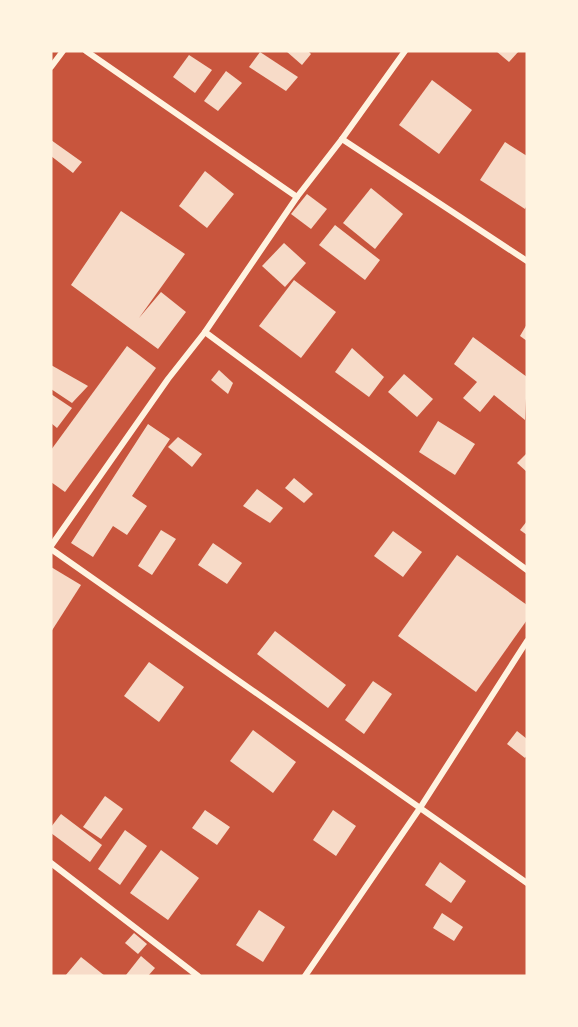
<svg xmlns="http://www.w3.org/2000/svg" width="578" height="1027" font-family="Manrope,sans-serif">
  <rect width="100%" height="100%" fill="#c8553d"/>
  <g fill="#f7dbc8">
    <path d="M286 51H308L311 54 302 65Z"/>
    <path d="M496 51H519L509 62Z"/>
    <path d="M260 52 298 77 286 91 249 67Z"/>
    <path d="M189 55 212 70 195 93 173 77Z"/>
    <path d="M226 71 242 83 218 111 204 101Z"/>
    <path d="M432 80 472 110 439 154 399 125Z"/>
    <path d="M51 140 82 162 73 173 51 156Z"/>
    <path d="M505 142 527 156V205L525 209 480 180Z"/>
    <path d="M205 171 234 194 207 228 179 206Z"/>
    <path d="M371 188 403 214 375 249 343 223Z"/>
    <path d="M307 194 327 209 311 229 291 214Z"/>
    <path d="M121 211 185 254 139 318 161 292 186 312 158 349 71 285Z"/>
    <path d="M335 225 380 260 365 280 319 245Z"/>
    <path d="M284 243 306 263 285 287 262 266Z"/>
    <path d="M294 280 336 312 301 358 259 326Z"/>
    <path d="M527 324V341L520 336Z"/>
    <path d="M473 337 527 377 525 420 494 395 480 412 463 398 477 382 454 364Z"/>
    <path d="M127 346 156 368 65 492 51 482V450Z"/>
    <path d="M352 348 384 377 369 397 335 372Z"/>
    <path d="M51 365 88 386 72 403 51 389Z"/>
    <path d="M219 370 233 383 228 394 211 380Z"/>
    <path d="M404 374 433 399 417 417 388 392Z"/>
    <path d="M51 394 72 408 57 428 51 423Z"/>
    <path d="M438 421 475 444 455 475 419 452Z"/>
    <path d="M148 424 170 439 132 496 147 506 127 535 113 526 93 557 71 543Z"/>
    <path d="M178 437 202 454 192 467 168 447Z"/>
    <path d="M527 453V472L517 463Z"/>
    <path d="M294 478 313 494 304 503 285 488Z"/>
    <path d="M257 489 283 508 270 523 243 506Z"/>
    <path d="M527 521V535L520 530Z"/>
    <path d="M161 530 176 539 152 575 138 566Z"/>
    <path d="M393 531 422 552 403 577 374 556Z"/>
    <path d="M213 543 242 563 227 584 198 565Z"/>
    <path d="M457 555 527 605V620L476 692 398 636Z"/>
    <path d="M51 567 81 585 51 632Z"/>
    <path d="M275 631 346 685 328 708 257 654Z"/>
    <path d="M149 662 184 687 159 722 124 696Z"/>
    <path d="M373 681 392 694 364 734 345 720Z"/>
    <path d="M253 730 296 762 273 793 230 761Z"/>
    <path d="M517 731 527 739V755L525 758 507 744Z"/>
    <path d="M105 796 123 809 101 839 83 827Z"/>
    <path d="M205 810 230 827 217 845 192 828Z"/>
    <path d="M333 810 356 826 336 856 313 840Z"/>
    <path d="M61 814 102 845 90 862 51 833V827Z"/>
    <path d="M125 830 147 846 120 885 98 869Z"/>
    <path d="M161 850 199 878 168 920 130 893Z"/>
    <path d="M440 862 466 881 451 903 425 885Z"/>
    <path d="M259 910 285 927 263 962 236 945Z"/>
    <path d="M442 913 463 927 454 941 433 928Z"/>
    <path d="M134 933 147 944 138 954 125 943Z"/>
    <path d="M141 956 155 968 148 976H128L126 975Z"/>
    <path d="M81 957 105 976H65Z"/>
  </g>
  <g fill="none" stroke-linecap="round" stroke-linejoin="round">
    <g stroke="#fff3e0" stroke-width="6">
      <path d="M86 51 297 197"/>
      <path d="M51 67 63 51"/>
      <path d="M342 139 527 261"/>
      <path d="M205 332 527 570"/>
      <path d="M51 546 168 379 205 332 297 197 342 139 405 51"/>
      <path d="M51 549 527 883"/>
      <path d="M51 863 198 976"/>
      <path d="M305 976 420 808 527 641"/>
    </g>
  </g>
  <rect width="578" height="1027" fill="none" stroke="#fff3e0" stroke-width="105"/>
</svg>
